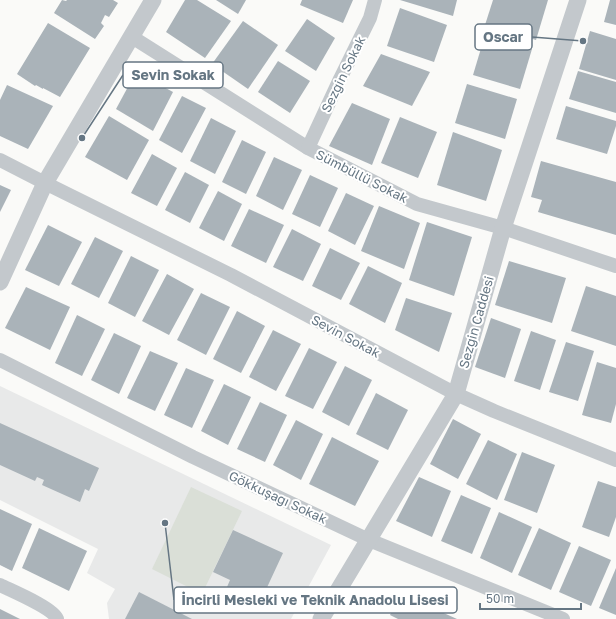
<svg xmlns="http://www.w3.org/2000/svg" width="616" height="619" font-family="'Golos Text',sans-serif">
  <rect width="100%" height="100%" fill="#fafaf8"/>
  <path fill="#e8e9e9" d="M0 386 331 545 291 619H109L107 603 115 589 87 573 98 549 0 500Z"/>
  <path fill="#dadfd7" d="M191 487 242 511 202 594 152 569Z"/>
  <g fill="#aab3b9">
    <path d="M62 0 66 1 67 0H113L118 3 109 17 105 15 101 23 104 26 95 39 54 13Z"/>
    <path d="M185 0H197L231 21 205 58 166 32Z"/>
    <path d="M216 0H246L238 14Z"/>
    <path d="M302 0H353L343 23 300 5Z"/>
    <path d="M400 0H457L453 16Z"/>
    <path d="M493 0H548L536 40 485 25Z"/>
    <path d="M610 0H616V25L604 22Z"/>
    <path d="M400 8 447 25 434 62 387 46Z"/>
    <path d="M307 19 335 38 316 71 285 51Z"/>
    <path d="M243 21 278 45 248 89 212 64Z"/>
    <path d="M48 23 90 48 60 97 43 88V89L36 85 35 86 17 74Z"/>
    <path d="M590 31 616 39V80L579 69Z"/>
    <path d="M485 35 532 49 520 89 473 75Z"/>
    <path d="M381 54 430 72 412 106 363 86Z"/>
    <path d="M278 61 310 81 290 113 258 92Z"/>
    <path d="M578 71 616 82V113L569 99Z"/>
    <path d="M136 72 173 92 153 131 116 109Z"/>
    <path d="M467 84 517 99 505 139 455 123Z"/>
    <path d="M7 85 53 106 28 149 0 136V100Z"/>
    <path d="M182 96 206 108 182 153 159 140Z"/>
    <path d="M352 103 390 119 372 165 329 146Z"/>
    <path d="M566 106 616 121V126L607 154 556 139Z"/>
    <path d="M109 116 149 140 127 180 85 157Z"/>
    <path d="M400 117 437 132 418 178 381 163Z"/>
    <path d="M211 118 236 131 215 174 190 161Z"/>
    <path d="M453 132 502 150 486 201 437 185Z"/>
    <path d="M242 140 266 152 246 194 222 182Z"/>
    <path d="M152 154 177 168 157 206 131 193Z"/>
    <path d="M274 157 302 170 283 210 256 196Z"/>
    <path d="M541 161 616 182V235L538 212 542 200 531 197Z"/>
    <path d="M185 172 209 185 190 223 165 210Z"/>
    <path d="M310 175 338 188 320 227 292 214Z"/>
    <path d="M0 185 11 190 0 212Z"/>
    <path d="M218 191 242 204 224 241 199 228Z"/>
    <path d="M346 193 374 206 355 245 328 231Z"/>
    <path d="M379 206 420 223 404 269 361 251Z"/>
    <path d="M249 209 284 225 266 263 231 246Z"/>
    <path d="M427 222 472 237 454 296 409 280Z"/>
    <path d="M48 225 82 242 59 286 25 270Z"/>
    <path d="M292 229 321 244 303 281 273 267Z"/>
    <path d="M95 237 123 251 99 298 71 284Z"/>
    <path d="M330 248 360 263 341 300 312 286Z"/>
    <path d="M131 256 159 270 135 317 108 303Z"/>
    <path d="M509 261 566 278 552 323 495 305Z"/>
    <path d="M368 266 402 283 385 323 349 304Z"/>
    <path d="M167 274 194 289 169 335 142 321Z"/>
    <path d="M586 286 616 296V346L571 331Z"/>
    <path d="M26 287 70 307 50 350 5 328Z"/>
    <path d="M201 293 230 307 206 355 177 340Z"/>
    <path d="M406 298 452 313 439 352 395 330Z"/>
    <path d="M237 311 265 326 241 373 213 359Z"/>
    <path d="M77 315 105 329 82 376 55 363Z"/>
    <path d="M491 318 521 329 505 378 475 367Z"/>
    <path d="M273 330 301 344 276 391 249 377Z"/>
    <path d="M531 331 556 340 540 390 514 381Z"/>
    <path d="M114 333 141 346 119 394 91 380Z"/>
    <path d="M566 342 594 351 578 401 549 392Z"/>
    <path d="M309 348 337 362 313 409 285 396Z"/>
    <path d="M150 351 178 363 155 411 127 398Z"/>
    <path d="M597 362 616 368V404L611 423 582 415Z"/>
    <path d="M345 366 372 380 349 426 322 412Z"/>
    <path d="M186 368 214 380 192 428 164 415Z"/>
    <path d="M224 384 251 397 228 445 201 431Z"/>
    <path d="M376 393 408 410 388 450 356 434Z"/>
    <path d="M260 402 287 415 265 462 237 449Z"/>
    <path d="M453 419 481 434 458 479 430 464Z"/>
    <path d="M296 420 323 434 301 480 273 465Z"/>
    <path d="M0 423 99 468 89 491 85 489 80 502 42 485 44 480 37 477 35 481 0 465Z"/>
    <path d="M332 437 379 461 355 506 309 484Z"/>
    <path d="M488 440 517 454 497 500 466 484Z"/>
    <path d="M522 452 555 465 537 513 504 500Z"/>
    <path d="M419 477 451 491 432 537 396 521Z"/>
    <path d="M598 481 616 487V517L609 537 582 527Z"/>
    <path d="M461 495 491 508 472 554 441 541Z"/>
    <path d="M0 509 32 524 12 571 0 565Z"/>
    <path d="M499 512 532 527 512 573 480 558Z"/>
    <path d="M39 528 87 551 69 591 22 568Z"/>
    <path d="M539 528 571 543 551 590 518 575Z"/>
    <path d="M233 530 283 553 263 596 249 589 246 596 227 587 230 580 213 572Z"/>
    <path d="M579 546 611 560 591 606 559 592Z"/>
    <path d="M616 568V615L599 608Z"/>
    <path d="M139 592 192 619H125Z"/>
    <path d="M400 594 437 610 457 619H398L390 615Z"/>
    <path d="M0 609 20 619H0Z"/>
  </g>
  <g fill="none" stroke-linecap="round" stroke-linejoin="round">
    <g stroke="#c3c8cc" stroke-width="14">
      <path d="M132 37 308 148 417 204 503 228 616 266"/>
      <path d="M308 148 340 79 370 18 375 0"/>
      <path d="M0 160 45 183 231 275 456 394 494 411 616 460"/>
      <path d="M0 360 193 457 369 540 563 619"/>
      <path d="M0 585C12 591 53 608 57 619"/>
    </g>
    <g stroke="#c3c8cc" stroke-width="17">
      <path d="M0 282 45 183 153 0"/>
      <path d="M321 619 456 394 503 228 578 0"/>
    </g>
  </g>
  <g text-anchor="middle" stroke-width="4" stroke-linejoin="round" paint-order="stroke">
    <g font-size="13" fill="#657683" stroke="#fff">
      <text transform="translate(343 74) rotate(-64)" y="5">Sezgin Sokak</text>
      <text transform="translate(362 176) rotate(27)" y="5">Sümbüllü Sokak</text>
      <text transform="translate(476 322) rotate(-74)" y="5">Sezgin Caddesi</text>
      <text transform="translate(346 336) rotate(28)" y="5">Sevin Sokak</text>
      <text transform="translate(278 497) rotate(25)" y="5">Gökkuşağı Sokak</text>
    </g>
  </g>
  <path fill="none" stroke="#657683" stroke-width="1.5" d="M583 41L532 37M82 138L123 75M165 523L174 600"/>
  <g fill="#657683" stroke="#fff" stroke-width="1.5">
    <circle cx="583" cy="41" r="4"/>
    <circle cx="82" cy="138" r="4"/>
    <circle cx="165" cy="523" r="4"/>
  </g>
  <g fill="#fff" stroke="#657683" stroke-width="1.5">
    <rect x="475" y="24" width="57" height="26" rx="4"/>
    <rect x="123" y="62" width="100" height="26" rx="4"/>
    <rect x="174" y="587" width="283" height="26" rx="4"/>
  </g>
  <g font-size="14" text-anchor="middle" font-weight="bold" fill="#657683">
    <text x="503" y="42">Oscar</text>
    <text x="173" y="80">Sevin Sokak</text>
    <text x="315" y="605">İncirli Mesleki ve Teknik Anadolu Lisesi</text>
  </g>
  <path d="M480 603v6h101v-6" fill="none" stroke="#657683" stroke-width="2"/>
  <text x="486" y="603" font-size="12" fill="#657683" stroke="#ffffff" stroke-width="3" paint-order="stroke">50 m</text>
</svg>
